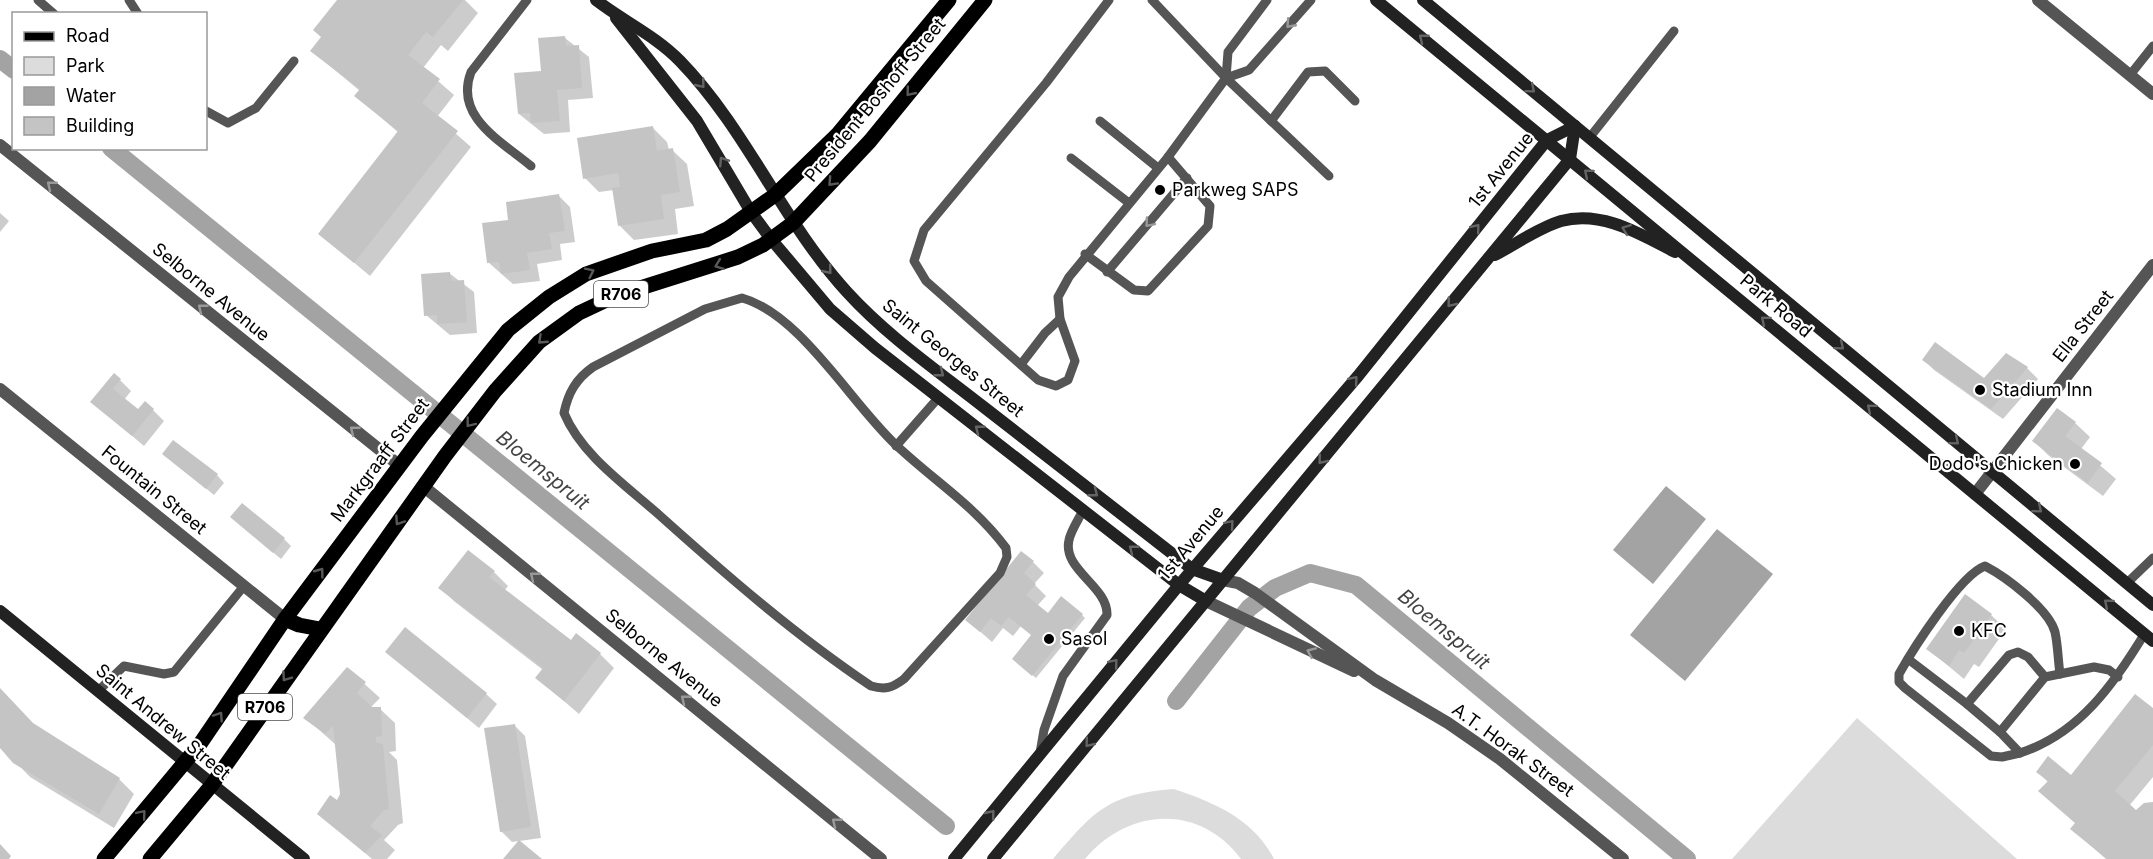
<svg xmlns="http://www.w3.org/2000/svg" width="2153" height="859" font-family="Inter,sans-serif">
  <rect width="100%" height="100%" fill="#fff"/>
  <g fill="#dcdcdc">
    <path d="M1857 718 2017 859H1732Z"/>
    <path d="M1174 789C1213 802 1254 819 1274 859H1241C1199 803 1128 808 1085 859H1053C1094 811 1108 794 1174 789Z"/>
  </g>
  <g fill="#a3a3a3">
    <path d="M1666 486 1706 519 1653 584 1613 550Z"/>
    <path d="M1717 529 1773 574 1685 681 1630 635Z"/>
  </g>
  <g fill="#0003">
    <path d="M339 0H465L478 13 448 51 441 45 423 68 454 95 437 117 471 147 370 276 320 234 399 133 356 96 360 91 312 51 323 38Z"/>
    <path d="M565 38 589 57 593 98 568 100 570 132 544 134 519 114Z"/>
    <path d="M653 128 667 142 669 150H672L687 164 694 206 675 209 678 234 634 240 620 226 614 190 599 192 585 178Z"/>
    <path d="M559 196 570 207 575 242 560 244 562 260 537 264 540 281 513 284 489 263 510 221Z"/>
    <path d="M0 213 9 221 0 232Z"/>
    <path d="M449 273 474 292 477 333 450 335 426 315Z"/>
    <path d="M1924 360 1984 380 2027 368 2038 379 2003 419 1934 370Z"/>
    <path d="M120 380 131 391 124 400 138 412 153 410 164 421 144 446 92 402Z"/>
    <path d="M2075 423 2090 437 2081 449 2116 479 2103 496 2048 455 2034 441Z"/>
    <path d="M164 454 217 475 224 483 214 495Z"/>
    <path d="M239 524 284 539 291 546 281 559Z"/>
    <path d="M1033 562 1044 573 1034 584 1046 596 1037 606 1048 615H1082L1085 618 1036 678 1017 662 1033 635 1021 626 1013 636 1003 628 992 642 967 620Z"/>
    <path d="M494 572 508 586 505 590 572 642 600 654 614 668 579 714 537 678 543 670 455 602 440 588Z"/>
    <path d="M1991 615 2006 629 1979 667 1974 664 1964 679 1928 649Z"/>
    <path d="M387 652 486 694 497 704 479 728Z"/>
    <path d="M348 669 380 698 370 708 380 709 395 723 396 751 389 752 397 760 403 823 398 825 384 840 395 850 387 859H372L319 814 337 802 341 794 336 745 306 718Z"/>
    <path d="M0 690 34 725 119 779 134 794 114 828 30 777 0 746Z"/>
    <path d="M2153 710V777L2129 806 2135 812 2153 805V859H2106L2072 829 2076 824 2048 782 2038 772 2071 777Z"/>
    <path d="M514 725 525 736 541 838 512 842 501 831Z"/>
  </g>
  <g fill="none" stroke-linecap="round" stroke-linejoin="round">
    <g stroke="#a3a3a3" stroke-width="18">
      <path d="M0 59 14 70"/>
      <path d="M111 148 946 826"/>
      <path d="M1176 701 1249 608 1275 588 1310 573 1356 585 1687 859"/>
    </g>
  </g>
  <g fill="#c4c4c4">
    <path d="M337 0H463L433 37 426 32 408 55 440 79 422 103 458 131 354 263 318 234 398 131 354 96 360 89 310 51 321 37 313 30Z"/>
    <path d="M565 36 566 46 579 45 582 88 557 90 560 121 531 123 530 113 518 114 514 73 541 71 538 38Z"/>
    <path d="M653 126 657 151 673 148 680 192 661 195 664 219 618 226 612 188 620 187 618 173 583 179 577 138Z"/>
    <path d="M559 194 565 231 549 233 552 249 527 253 530 270 501 274 499 262 487 263 482 223 508 220 506 202Z"/>
    <path d="M450 272 451 281 464 280 467 322 437 324V315L424 316 421 274Z"/>
    <path d="M1935 342 1984 378 2006 353 2028 367 1991 409 1922 360Z"/>
    <path d="M114 373 121 379 113 389 138 409 145 401 154 409 132 436 90 402Z"/>
    <path d="M2057 408 2076 422 2065 436 2102 463 2088 483 2032 441Z"/>
    <path d="M173 440 218 474 206 489 162 454Z"/>
    <path d="M242 503 285 538 273 553 230 517Z"/>
    <path d="M468 550 495 571 489 577 571 640 576 633 601 653 564 701 535 678 543 668 438 588Z"/>
    <path d="M1021 551 1034 561 1024 573 1036 584 1026 595 1048 613 1061 596 1083 614 1032 676 1012 659 1031 635 1009 617 1001 626 991 618 980 632 965 620Z"/>
    <path d="M1965 594 1992 614 1964 653 1959 650 1949 666 1926 649Z"/>
    <path d="M405 627 487 693 467 718 385 652Z"/>
    <path d="M347 667 366 682 357 693 372 707H381L382 736 376 737V742L383 744 389 809 384 810 370 826 382 835 365 853 317 814 330 795 337 800 340 794 333 726 325 734 303 718Z"/>
    <path d="M0 688 33 723 120 778 99 814 13 763 0 748Z"/>
    <path d="M2135 694 2153 708V745L2115 791 2136 810 2144 803 2153 802V859H2107L2070 829 2075 823 2038 791 2048 781 2036 772 2048 756 2071 775Z"/>
    <path d="M515 724 531 827 500 832 484 728Z"/>
    <path d="M519 840 542 859H503Z"/>
    <path d="M0 844 11 856 9 859H0Z"/>
  </g>
  <g fill="none" stroke-linecap="round" stroke-linejoin="round">
    <g stroke="#555" stroke-width="9">
      <path d="M38 0 54 14"/>
      <path d="M129 0 138 14"/>
      <path d="M527 0 471 72C454 117 501 141 531 166"/>
      <path d="M1109 0 1046 83 924 230 914 261 926 281 1038 380 1056 386 1068 380 1075 361 1060 319 1058 297 1069 277 1168 157 1226 78 1228 52 1267 0"/>
      <path d="M1152 0 1226 78 1329 176"/>
      <path d="M2130 75 2153 46"/>
      <path d="M1226 78 1249 70 1311 0"/>
      <path d="M206 111 228 123 256 108 294 61"/>
      <path d="M1100 121 1158 168"/>
      <path d="M1271 121 1308 72 1325 71 1355 101"/>
      <path d="M1590 137 1674 31"/>
      <path d="M1071 158 1129 203"/>
      <path d="M1085 254 1134 290 1148 291 1208 226 1210 206 1168 157"/>
      <path d="M1107 272 1187 178"/>
      <path d="M742 298C800 314 851 403 896 445 934 481 974 505 1006 548L1007 557 1000 573 904 679C892 688 885 690 871 686 795 635 725 574 657 513 624 484 581 454 564 413 568 393 576 379 593 367L705 309Z"/>
      <path d="M1022 363 1045 333 1060 319"/>
      <path d="M896 446 939 397"/>
      <path d="M2127 583 2153 558"/>
      <path d="M1908 659 1967 704"/>
      <path d="M2118 677 2109 670 2094 667 2045 677 2000 732 2020 753C2079 734 2114 684 2145 633"/>
      <path d="M98 691 124 666 164 674 174 672 244 586"/>
      <path d="M2000 732 1967 704 2009 655 2018 652 2028 657 2045 677"/>
      <path d="M1040 753 1044 730 1063 676 1107 615C1108 586 1062 570 1069 540 1071 530 1079 519 1083 510"/>
      <path d="M2020 753 2002 757 1991 756 1905 688 1899 682V674C1913 649 1960 575 1985 566 2006 577 2049 609 2055 632 2058 646 2058 660 2060 674"/>
    </g>
    <g stroke="#555" stroke-width="12">
      <path d="M2038 0 2153 94"/>
      <path d="M0 145 400 466"/>
      <path d="M0 389 285 619"/>
      <path d="M423 486 881 859"/>
      <path d="M1975 494 2153 265"/>
      <path d="M1223 580 1238 583 1255 593 1375 680 1448 723 1500 759 1623 859"/>
      <path d="M1206 601 1354 671"/>
    </g>
    <g stroke="#222" stroke-width="12">
      <path d="M596 0C623 21 656 36 680 61 747 130 782 221 847 292 887 336 938 371 985 408 1054 462 1123 515 1192 569L1223 580"/>
      <path d="M1376 0 2153 641"/>
      <path d="M1423 0 2153 605"/>
      <path d="M616 18 697 121 751 212 771 239 830 309 875 348 1179 585 1206 601"/>
      <path d="M1495 255C1516 244 1538 228 1561 221 1602 210 1640 234 1675 252"/>
      <path d="M0 611 304 859"/>
      <path d="M954 859 1179 585 1358 376 1547 140 1575 126"/>
      <path d="M993 859 1570 159 1575 126"/>
    </g>
    <g stroke="#000" stroke-width="15">
      <path d="M285 619 299 625 320 629"/>
      <path d="M104 859 200 744 285 619 422 436 508 330 549 297 586 274 652 251 706 240 727 229 775 195 837 135 949 0"/>
      <path d="M150 859 211 786 445 456 495 391 539 342 579 313 615 296 738 257 763 245 793 223 870 141 985 0"/>
    </g>
  </g>
  <defs><path id="oneway-chevron" d="M-2-3.5L2.5 0L-2 3.5" fill="none" stroke-width="1.6" stroke-linecap="round" stroke-linejoin="round" transform="scale(1.5)"/></defs>
  <g stroke="#999">
    <use href="#oneway-chevron" transform="translate(1290 24) rotate(132)"/>
    <use href="#oneway-chevron" transform="translate(51 185) rotate(-141)"/>
    <use href="#oneway-chevron" transform="translate(1149 223) rotate(130)"/>
    <use href="#oneway-chevron" transform="translate(202 308) rotate(-141)"/>
    <use href="#oneway-chevron" transform="translate(354 430) rotate(-141)"/>
    <use href="#oneway-chevron" transform="translate(534 576) rotate(-141)"/>
    <use href="#oneway-chevron" transform="translate(1311 652) rotate(-156)"/>
    <use href="#oneway-chevron" transform="translate(685 699) rotate(-141)"/>
    <use href="#oneway-chevron" transform="translate(836 822) rotate(-141)"/>
  </g>
  <g stroke="#646464">
    <use href="#oneway-chevron" transform="translate(1423 38) rotate(-141)"/>
    <use href="#oneway-chevron" transform="translate(701 84) rotate(51)"/>
    <use href="#oneway-chevron" transform="translate(1531 89) rotate(40)"/>
    <use href="#oneway-chevron" transform="translate(723 161) rotate(-123)"/>
    <use href="#oneway-chevron" transform="translate(1588 173) rotate(-140)"/>
    <use href="#oneway-chevron" transform="translate(1476 228) rotate(-51)"/>
    <use href="#oneway-chevron" transform="translate(1626 229) rotate(-159)"/>
    <use href="#oneway-chevron" transform="translate(828 270) rotate(51)"/>
    <use href="#oneway-chevron" transform="translate(1451 303) rotate(129)"/>
    <use href="#oneway-chevron" transform="translate(1765 320) rotate(-140)"/>
    <use href="#oneway-chevron" transform="translate(1840 346) rotate(40)"/>
    <use href="#oneway-chevron" transform="translate(940 373) rotate(38)"/>
    <use href="#oneway-chevron" transform="translate(1354 380) rotate(-50)"/>
    <use href="#oneway-chevron" transform="translate(1871 408) rotate(-140)"/>
    <use href="#oneway-chevron" transform="translate(979 429) rotate(-142)"/>
    <use href="#oneway-chevron" transform="translate(1955 441) rotate(40)"/>
    <use href="#oneway-chevron" transform="translate(1322 460) rotate(129)"/>
    <use href="#oneway-chevron" transform="translate(1094 493) rotate(38)"/>
    <use href="#oneway-chevron" transform="translate(2038 509) rotate(40)"/>
    <use href="#oneway-chevron" transform="translate(1230 524) rotate(-49)"/>
    <use href="#oneway-chevron" transform="translate(1133 549) rotate(-142)"/>
    <use href="#oneway-chevron" transform="translate(2108 603) rotate(-140)"/>
    <use href="#oneway-chevron" transform="translate(1114 663) rotate(-50)"/>
    <use href="#oneway-chevron" transform="translate(1089 743) rotate(129)"/>
    <use href="#oneway-chevron" transform="translate(991 814) rotate(-51)"/>
  </g>
  <g stroke="#595959">
    <use href="#oneway-chevron" transform="translate(910 92) rotate(129)"/>
    <use href="#oneway-chevron" transform="translate(832 182) rotate(133)"/>
    <use href="#oneway-chevron" transform="translate(719 265) rotate(159)"/>
    <use href="#oneway-chevron" transform="translate(590 272) rotate(-26)"/>
    <use href="#oneway-chevron" transform="translate(542 340) rotate(137)"/>
    <use href="#oneway-chevron" transform="translate(470 423) rotate(128)"/>
    <use href="#oneway-chevron" transform="translate(399 521) rotate(124)"/>
    <use href="#oneway-chevron" transform="translate(320 572) rotate(-53)"/>
    <use href="#oneway-chevron" transform="translate(286 677) rotate(125)"/>
    <use href="#oneway-chevron" transform="translate(219 716) rotate(-56)"/>
    <use href="#oneway-chevron" transform="translate(142 814) rotate(-50)"/>
  </g>
  <g fill="#000" stroke="#fff" stroke-width="2">
    <circle cx="1160" cy="190" r="6"/>
    <circle cx="1980" cy="390" r="6"/>
    <circle cx="2075" cy="464" r="6"/>
    <circle cx="1959" cy="631" r="6"/>
    <circle cx="1049" cy="639" r="6"/>
  </g>
  <g text-anchor="middle" stroke-width="4.5" stroke-linejoin="round" paint-order="stroke">
    <g fill="#fff" stroke="#4c4c4c" stroke-width="1.5">
      <rect x="594" y="281" width="54" height="26" rx="4.5"/>
      <rect x="238" y="694" width="54" height="26" rx="4.5"/>
    </g>
    <g font-size="16" font-weight="bold" fill="#000">
      <text x="621" y="300">R706</text>
      <text x="265" y="713">R706</text>
    </g>
    <g font-size="18" fill="#000" stroke="#fff">
      <text transform="translate(875 100) rotate(-50)" y="6">President Boshoff Street</text>
      <text transform="translate(1501 170) rotate(-51)" y="6">1st Avenue</text>
      <text transform="translate(211 292) rotate(39)" y="6">Selborne Avenue</text>
      <text transform="translate(1776 306) rotate(40)" y="6">Park Road</text>
      <text transform="translate(2083 326) rotate(-52)" y="6">Ella Street</text>
      <text transform="translate(953 358) rotate(39)" y="6">Saint Georges Street</text>
      <text transform="translate(380 460) rotate(-53)" y="6">Markgraaff Street</text>
      <text transform="translate(154 490) rotate(39)" y="6">Fountain Street</text>
      <text transform="translate(1191 543) rotate(-50)" y="6">1st Avenue</text>
      <text transform="translate(664 658) rotate(39)" y="6">Selborne Avenue</text>
      <text transform="translate(163 722) rotate(40)" y="6">Saint Andrew Street</text>
      <text transform="translate(1513 750) rotate(36)" y="6">A.T. Horak Street</text>
    </g>
    <g font-size="18" fill="#000" stroke="#fff" text-anchor="start">
      <text x="1172" y="196">Parkweg SAPS</text>
      <text x="1992" y="396">Stadium Inn</text>
      <text x="2063" y="470" text-anchor="end">Dodo's Chicken</text>
      <text x="1971" y="637">KFC</text>
      <text x="1061" y="645">Sasol</text>
    </g>
    <g font-size="20" font-style="italic" fill="#444" stroke="#fff">
      <text transform="translate(543 470) rotate(39)" y="7">Bloemspruit</text>
      <text transform="translate(1444 629) rotate(40)" y="7">Bloemspruit</text>
    </g>
  </g>
  <rect x="12" y="12" width="195" height="138" fill="#ffffff" stroke="#999999" stroke-width="1.5"/>
  <rect x="24" y="32" width="30" height="9" fill="#000000" stroke="#999999" stroke-width="1.5"/>
  <text x="66" y="42" font-size="18" fill="#000000">Road</text>
  <rect x="24" y="57" width="30" height="18" fill="#dcdcdc" stroke="#999999" stroke-width="1.5"/>
  <text x="66" y="72" font-size="18" fill="#000000">Park</text>
  <rect x="24" y="87" width="30" height="18" fill="#a3a3a3" stroke="#999999" stroke-width="1.5"/>
  <text x="66" y="102" font-size="18" fill="#000000">Water</text>
  <rect x="24" y="117" width="30" height="18" fill="#c4c4c4" stroke="#999999" stroke-width="1.5"/>
  <text x="66" y="132" font-size="18" fill="#000000">Building</text>
</svg>
